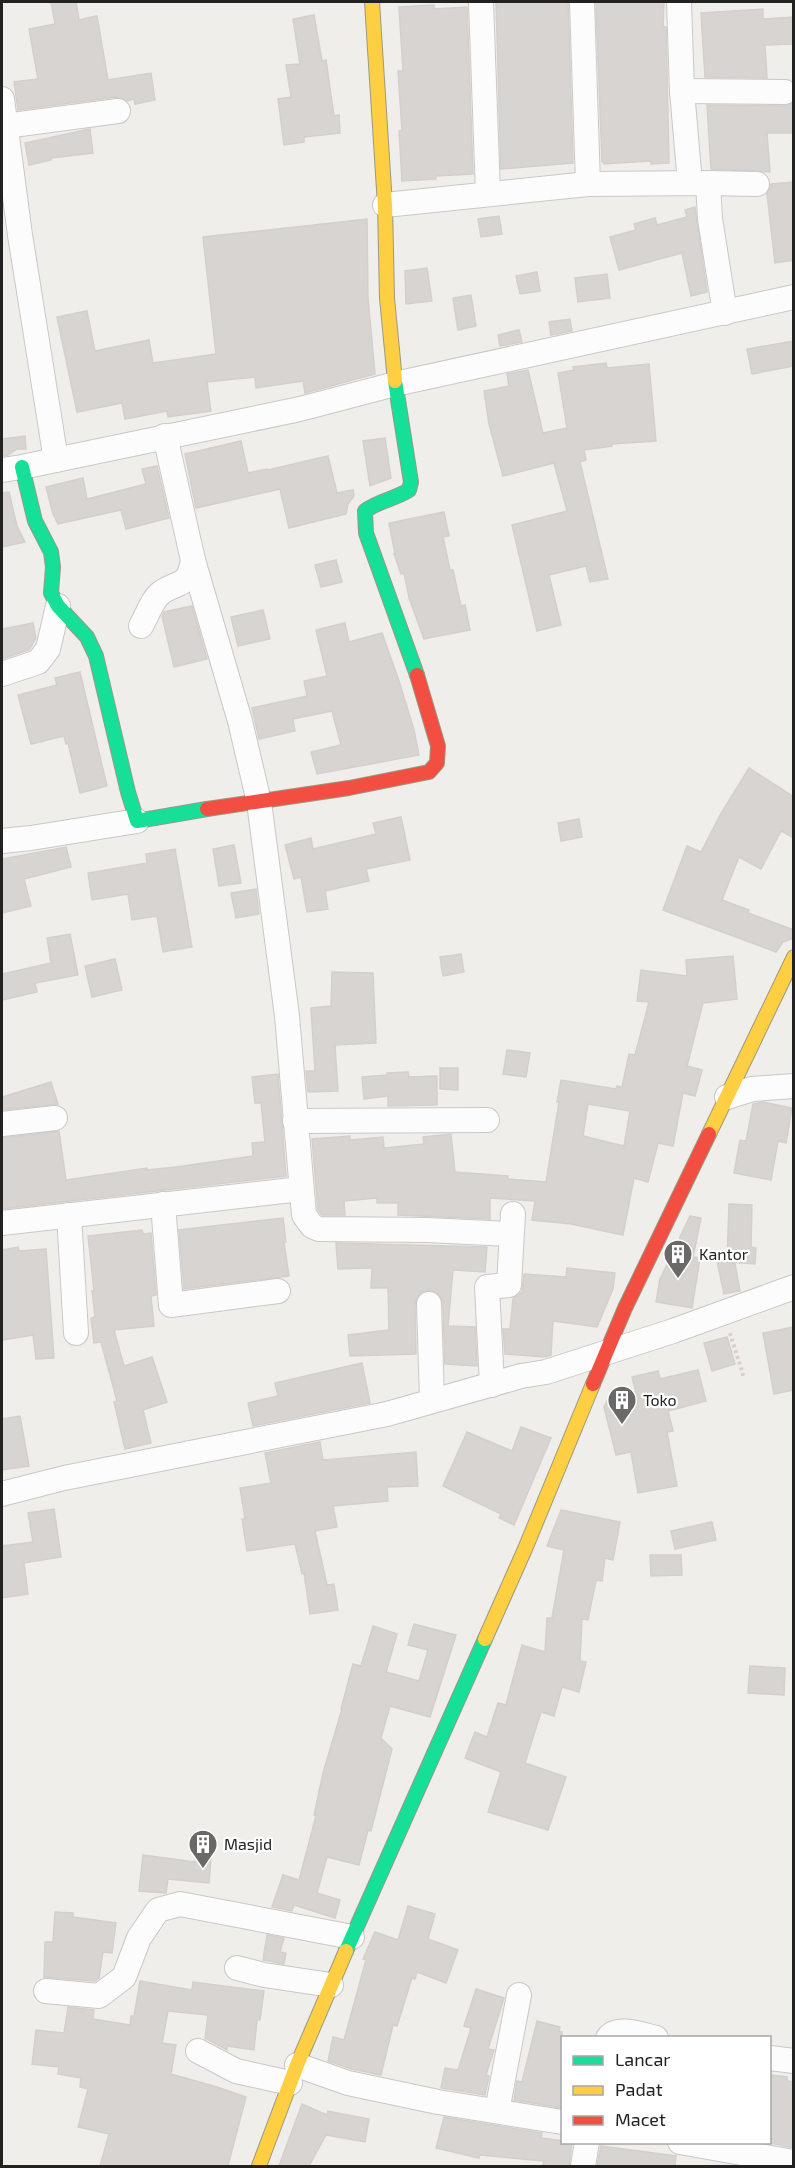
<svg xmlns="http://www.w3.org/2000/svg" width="795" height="2168" font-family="'Exo 2',sans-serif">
  <rect width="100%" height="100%" fill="#f0eeeb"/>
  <g fill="#d7d4d2" stroke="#d3d0cc" stroke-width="1.5" fill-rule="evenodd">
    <path d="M51 2H76L79 20 97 16 108 80 151 73 155 100 135 104 134 99 127 101 116 97 18 110 14 82 38 79 29 29 55 24Z"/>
    <path d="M496 2H568L573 163 501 169Z"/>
    <path d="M596 2H664L663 27H666L669 163 651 164V161L604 164V162H602Z"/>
    <path d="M434 5V9L467 7 473 174 436 176V179L402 181 399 131H402L398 71H403L399 7Z"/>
    <path d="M763 9V19L794 17V44L765 45 767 78 705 77 701 13Z"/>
    <path d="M314 15 322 61 326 60 334 116 339 115 340 133 304 137V142L284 145 278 99 291 97 286 65 300 64 293 19Z"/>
    <path d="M794 103V133H767L770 172 711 169 707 105 785 106Z"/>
    <path d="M90 129 93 153 51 158V160L29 165 25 143Z"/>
    <path d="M794 182V260L775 263 767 194 771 184Z"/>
    <path d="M695 207 707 292 691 296 682 253 619 270 610 237 636 230 634 224 655 218 657 225 687 217 685 210Z"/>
    <path d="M499 216 502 234 481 237 478 219Z"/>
    <path d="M367 219 368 298 375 374 305 393 303 381 256 388 255 377 207 382 211 411 168 417 167 411 125 419 122 403 77 412 57 317 87 311 95 351 149 340 153 363 216 354 203 237Z"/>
    <path d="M427 268 432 301 406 304 405 271Z"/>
    <path d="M537 272 540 291 520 294 516 276Z"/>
    <path d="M607 274 610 298 578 302 575 278Z"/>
    <path d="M471 295 476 326 458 330 453 298Z"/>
    <path d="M570 319 572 331 551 335 549 322Z"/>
    <path d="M519 330 522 342 500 346 498 335Z"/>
    <path d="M794 341V366L752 374 747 349Z"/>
    <path d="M606 363 607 368 649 364 656 441 612 444V446L584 450 586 460 580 462 608 579 590 582 586 566 549 575 561 625 537 631 512 525 567 511 554 463 503 476 489 424 484 391 509 386 507 374 528 370 543 433 567 428 558 373 574 370 573 367Z"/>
    <path d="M25 436 26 449H17L8 455 2 456V439Z"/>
    <path d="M385 438 391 478 370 486 363 441Z"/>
    <path d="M241 441 248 473 267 469 268 470 328 456 337 493 353 490 354 496 348 504 346 514 289 528 280 489 196 508 185 454Z"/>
    <path d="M157 466 169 518 126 529 121 510 58 524 53 514 46 487 83 478 87 499 146 484 142 469Z"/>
    <path d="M9 492 17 526 25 542 2 547V493Z"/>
    <path d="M444 512 449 536 443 537 450 570H453L461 606 465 605 470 630 424 639 409 598 404 573 401 574 394 554H395L389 523Z"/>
    <path d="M336 560 342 582 321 587 315 565Z"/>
    <path d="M192 606 207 659 174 667 162 616 164 612Z"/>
    <path d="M263 610 270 639 238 646 231 617Z"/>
    <path d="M33 623 36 638 29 650 2 659V629Z"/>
    <path d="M345 623 349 642 382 633 399 681 414 730 419 755 317 774 311 752 341 745 332 711 293 719 295 731 259 739 252 708 307 696 304 681 327 676 316 630Z"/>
    <path d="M80 672 107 786 80 793 68 743 66 744 64 736 31 744 18 695 57 685 55 678Z"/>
    <path d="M749 768 794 797V838L781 831 761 869 739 857 722 900 749 910 748 913 794 930V938L783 942 776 952 663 910 687 846 701 852 720 815Z"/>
    <path d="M401 817 410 860 366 869 369 881 325 891 328 909 307 912 301 877 294 879 285 845 311 838 313 849 376 834 373 823Z"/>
    <path d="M579 819 582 837 561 841 558 823Z"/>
    <path d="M234 845 241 883 219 886 213 849Z"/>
    <path d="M66 847 71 867 24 879 31 906 2 913V859Z"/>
    <path d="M175 849 192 947 163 952 157 916 132 920 128 894 92 900 88 873 147 863 146 854Z"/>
    <path d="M256 889 259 914 236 918 231 893Z"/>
    <path d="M70 934 78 975 35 983 37 992 2 1000V974L51 963 47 938Z"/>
    <path d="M461 954 464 972 443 976 440 957Z"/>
    <path d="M733 956 737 999 703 1003 687 1066 702 1070 695 1096 683 1093 673 1146 658 1143 648 1182 634 1178 623 1235 571 1224 532 1220 535 1201 490 1198V1219L398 1215V1203H377V1198L344 1201 345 1215H322L318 1210 312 1139 350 1136V1140L383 1137 384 1148 424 1144 423 1137 451 1134 455 1172 508 1176V1179L546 1182 559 1102H557L561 1080 616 1089 617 1086 622 1087 629 1054 635 1055 649 1002 637 1001 641 970 687 976 686 960ZM588 1104 630 1111 624 1146 583 1136Z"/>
    <path d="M115 959 122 990 92 997 85 966Z"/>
    <path d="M332 972 373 973 376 1043 335 1045 338 1091 308 1092 306 1071H315L311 1008 331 1006Z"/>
    <path d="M507 1050 530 1053 526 1077 503 1074Z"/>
    <path d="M440 1068H458V1090L440 1089Z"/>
    <path d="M408 1072 409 1077 437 1076V1105L388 1106V1096L364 1099 362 1077 387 1075V1073Z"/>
    <path d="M278 1074 286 1176 2 1209V1138L59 1131 66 1180 147 1168V1170L176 1167 253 1156 252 1143 265 1142 261 1103H255L252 1077Z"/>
    <path d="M51 1082 58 1104 2 1110V1097Z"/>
    <path d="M763 1102 792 1108 786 1143 778 1141 771 1180 734 1173 740 1140 746 1141 753 1104Z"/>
    <path d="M729 1204 752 1205 751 1247 756 1248 755 1264 727 1262Z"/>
    <path d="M690 1216 701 1218 693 1257 700 1258 692 1308 656 1302 660 1279 672 1254H676L680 1237Z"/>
    <path d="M283 1218 286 1242H284L289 1276 184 1289 179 1230Z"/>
    <path d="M142 1230 143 1234 151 1233 156 1295 151 1296 154 1326 114 1330 124 1366 152 1357 167 1402 143 1410 151 1443 125 1449 114 1402 117 1401 101 1342 94 1343 91 1318 95 1317 92 1291H94L88 1236Z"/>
    <path d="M336 1243 487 1247 485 1272 453 1270 448 1326 475 1327 477 1366 445 1364 443 1303 441 1297 436 1292 429 1290 421 1292 417 1297 415 1304 416 1354 350 1356 348 1335 389 1330 388 1288H371L372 1268 338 1269Z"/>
    <path d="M18 1247 19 1251 46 1249 54 1358 36 1359 33 1335 2 1340V1250Z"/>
    <path d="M717 1261 735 1264 740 1291 724 1294Z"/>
    <path d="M567 1268 615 1273 613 1289 597 1327 553 1321 551 1355 546 1357 505 1354 503 1329H510L513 1299 522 1292 524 1274 566 1277Z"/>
    <path d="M794 1327V1390L774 1394 763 1333Z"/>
    <path d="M727 1337 735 1364 712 1371 704 1343Z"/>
    <path d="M362 1363 370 1403 253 1426 248 1403 278 1396 275 1383Z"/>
    <path d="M698 1370 706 1401 668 1411 673 1431 667 1432 677 1486 638 1493 631 1452 616 1455 604 1407 608 1399 636 1392 632 1377 658 1371 660 1379Z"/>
    <path d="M20 1416 29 1466 2 1470V1419Z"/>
    <path d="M521 1427 551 1438 514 1525 499 1518 501 1514 443 1486 467 1432 512 1451Z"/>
    <path d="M320 1442 323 1460 416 1452 418 1486 387 1487 388 1501 333 1506 337 1527 315 1531 327 1585 334 1584 338 1610 310 1614 304 1573 302 1574 295 1544 247 1551 242 1519H245L240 1488 271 1483 265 1453Z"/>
    <path d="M54 1509 61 1557 24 1563 28 1594 2 1598V1546L33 1542 28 1513Z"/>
    <path d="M561 1510 620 1522 613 1560 605 1558 602 1581 596 1580 588 1620 582 1619 580 1661 586 1662 579 1692 562 1687 554 1716 541 1712 525 1763 566 1777 548 1830 488 1812 501 1772 465 1758 475 1732 487 1737 498 1703 506 1705 522 1645 545 1652 547 1618H552L564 1550 547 1546Z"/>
    <path d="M712 1522 716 1540 675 1549 671 1531Z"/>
    <path d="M650 1555H681L682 1575 651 1576Z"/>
    <path d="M414 1624 456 1635 430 1717 390 1706 381 1738 392 1749 371 1831 368 1830 359 1865 327 1857 317 1893 340 1900 335 1918 294 1905 292 1911 272 1907 283 1875 299 1880 316 1816 314 1815 323 1773 342 1709H341L353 1664 361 1666 373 1626 397 1634 386 1672 419 1681 428 1650 408 1645Z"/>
    <path d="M750 1666 785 1668 784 1695 748 1693Z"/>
    <path d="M143 1855 195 1862 196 1856 211 1858 209 1883 168 1879 166 1893 139 1891Z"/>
    <path d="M408 1906 435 1914 428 1939 458 1950 446 1983 417 1972 415 1979 412 1978 397 2026 393 2025 381 2075 352 2069 328 2061 333 2037 344 2040 366 1960 363 1959 375 1932 398 1940Z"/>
    <path d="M55 1912 73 1913V1917L116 1923 112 1953 103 1952 99 1978 95 1981 44 1977 45 1942H53Z"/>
    <path d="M267 1935 284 1938 280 1952 286 1953 284 1964 263 1960Z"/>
    <path d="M140 1981 192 1990 193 1982 264 1991 260 2020H257L254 2050 227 2046V2050L205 2038 208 2015 168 2011 162 2043 176 2045 171 2074 217 2087 246 2097 228 2166H100L109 2134 78 2127 88 2089 80 2087 81 2078 58 2074 59 2067 32 2064 36 2030 64 2033 68 2007 94 2010 93 2019 130 2025 131 2016H134Z"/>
    <path d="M476 1989 504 1998 488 2049 494 2050 486 2075 489 2076 485 2095 441 2088 445 2068 458 2070 471 2028 464 2026Z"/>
    <path d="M537 2021 560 2027 559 2031 562 2032V2108L514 2100 517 2081 522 2082Z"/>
    <path d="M770 2075 787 2077V2081L794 2082V2148L770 2143Z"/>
    <path d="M302 2104 327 2115 328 2111 369 2119 365 2142 326 2135 309 2166H279Z"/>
    <path d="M444 2117 542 2133 541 2138 572 2142 569 2166H552L543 2165 544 2161 480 2155 479 2158 436 2148Z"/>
    <path d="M601 2146 676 2156 675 2166H597Z"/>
  </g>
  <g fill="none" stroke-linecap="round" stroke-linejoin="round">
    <g stroke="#c9c8c7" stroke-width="26">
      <g id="street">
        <path d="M481 2 488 193"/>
        <path d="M582 2 588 184"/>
        <path d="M679 2 682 91 690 183"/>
        <path d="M682 91 785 92"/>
        <path d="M2 99 20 235 56 460"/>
        <path d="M5 126 118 111"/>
        <path d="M708 183 757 184"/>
        <path d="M385 205 588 184 708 183 710 219 725 313"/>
        <path d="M2 470 22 467 300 409 395 384 794 297"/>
        <path d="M193 560 240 721 259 802 287 1016 304 1215 312 1226 319 1229 427 1230 511 1234"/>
        <path d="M141 626C147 616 152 599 162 592 180 580 188 588 193 560L165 436"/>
        <path d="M2 674 38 662 48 649 58 606"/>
        <path d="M2 841 31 838 137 821"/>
        <path d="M727 1097 752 1089 794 1086"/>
        <path d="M295 1121 487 1120"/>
        <path d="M2 1124 55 1118"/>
        <path d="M163 1204 171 1305 278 1291"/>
        <path d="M69 1215 76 1333"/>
        <path d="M2 1223 301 1189"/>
        <path d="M429 1304 432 1400"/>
        <path d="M492 1385 487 1287 509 1285 513 1214"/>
        <path d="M2 1494 64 1478 387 1414 521 1376 546 1372 673 1331 794 1287"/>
        <path d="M237 1968 264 1975 331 1985"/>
        <path d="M46 1991 99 1996 124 1977 139 1938 158 1910 180 1904 352 1937"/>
        <path d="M608 2038C617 2025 643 2035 656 2038"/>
        <path d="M198 2051 236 2071 290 2083"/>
        <path d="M770 2058 794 2061"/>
        <path d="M297 2065 348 2083 438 2102 562 2122"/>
        <path d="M497 2111 519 1995"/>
        <path d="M680 2142 793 2162 792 2166"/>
        <path d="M583 2166 587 2142"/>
      </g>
    </g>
    <g stroke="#999a82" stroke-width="16">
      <g id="fast">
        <path d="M395 381 411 482 409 490C395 499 378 501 365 511L366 533 417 675"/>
        <path d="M22 467 35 521 51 552 53 567 51 593 58 606 87 637 96 656 128 792 137 821 207 809"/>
        <path d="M346 1951 485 1639"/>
      </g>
    </g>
    <g stroke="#999a82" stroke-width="16">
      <g id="slow">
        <path d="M372 2 385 205 387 298 395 381"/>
        <path d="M709 1134 794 957"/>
        <path d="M485 1639 525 1549 593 1384"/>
        <path d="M259 2166 297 2065 346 1951"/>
      </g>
    </g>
    <g stroke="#999a82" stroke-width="16">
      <g id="jam">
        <path d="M207 809 349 788 429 772 437 763 438 746 417 675"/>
        <path d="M593 1384 625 1308 709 1134"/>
      </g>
    </g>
    <path stroke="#dccecd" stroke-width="4" stroke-dasharray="3 3" stroke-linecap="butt" d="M730 1333 744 1378"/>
    <use href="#street" stroke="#fdfcfc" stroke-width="24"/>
    <use href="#fast" stroke="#16e098" stroke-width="14"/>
    <use href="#slow" stroke="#ffcf43" stroke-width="14"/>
    <use href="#jam" stroke="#f24e42" stroke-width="14"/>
  </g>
  <defs>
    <g id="building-pin" transform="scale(1.5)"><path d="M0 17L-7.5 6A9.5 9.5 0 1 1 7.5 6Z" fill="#6a6968" stroke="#fff"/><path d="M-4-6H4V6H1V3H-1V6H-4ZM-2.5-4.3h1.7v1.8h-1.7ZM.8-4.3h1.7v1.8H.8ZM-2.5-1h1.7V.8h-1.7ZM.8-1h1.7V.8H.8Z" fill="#fff"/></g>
  </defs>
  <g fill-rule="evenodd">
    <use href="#building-pin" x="678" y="1254"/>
    <use href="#building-pin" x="622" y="1400"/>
    <use href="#building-pin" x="203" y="1844"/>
  </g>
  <g text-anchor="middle" stroke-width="4.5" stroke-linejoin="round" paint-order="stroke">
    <g font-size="16" fill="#222" stroke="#fff" text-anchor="start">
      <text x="699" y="1260">Kantor</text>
      <text x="643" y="1406">Toko</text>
      <text x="224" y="1850">Masjid</text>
    </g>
  </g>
  <rect width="795" height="2168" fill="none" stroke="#222222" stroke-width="6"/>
  <rect x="561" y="2036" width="210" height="108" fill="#ffffff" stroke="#a7a7a7" stroke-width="1.5"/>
  <rect x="573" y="2056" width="30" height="9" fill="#16e098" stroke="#a7a7a7" stroke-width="1.5"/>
  <text x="615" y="2066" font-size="18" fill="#222222">Lancar</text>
  <rect x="573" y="2086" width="30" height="9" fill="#ffcf43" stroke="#a7a7a7" stroke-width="1.5"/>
  <text x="615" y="2096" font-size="18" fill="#222222">Padat</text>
  <rect x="573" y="2116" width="30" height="9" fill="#f24e42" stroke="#a7a7a7" stroke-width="1.5"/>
  <text x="615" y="2126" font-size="18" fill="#222222">Macet</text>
</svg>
